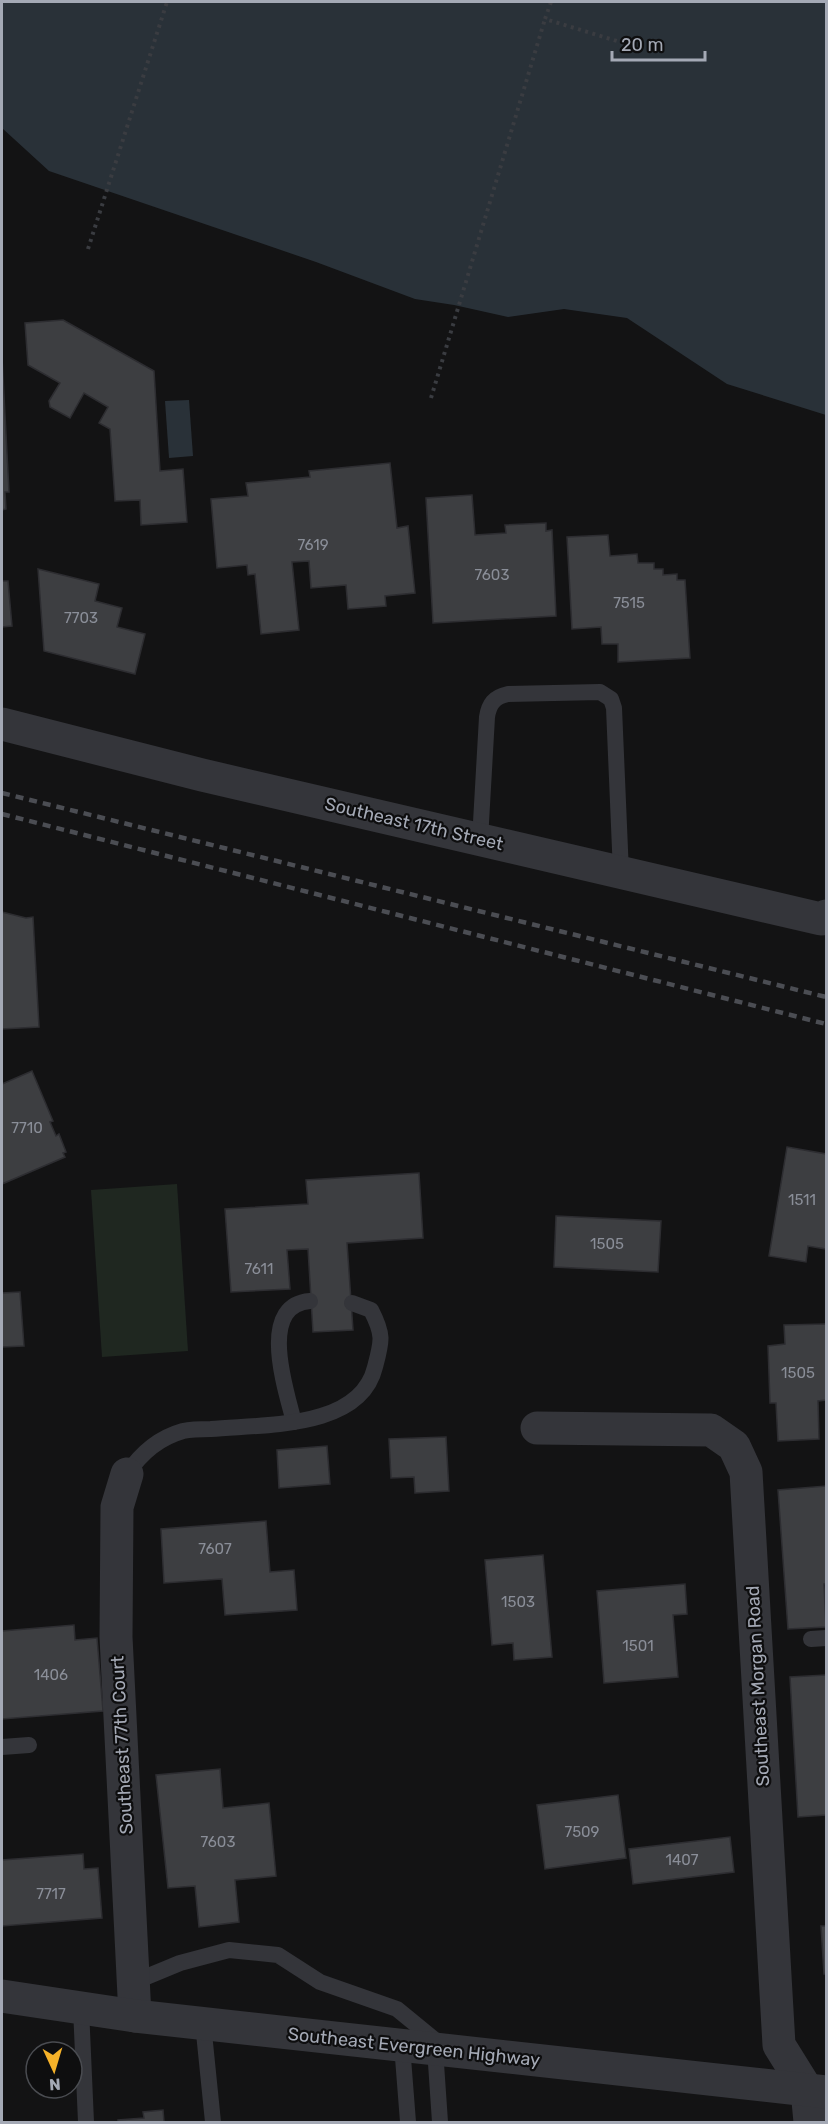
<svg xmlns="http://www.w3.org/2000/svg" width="828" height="2124" font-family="Rubik,sans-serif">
  <rect width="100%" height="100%" fill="#131314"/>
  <path fill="#1f2720" d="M177 1184 188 1351 102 1357 91 1190Z"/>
  <g fill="#293138">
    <path d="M2 2H826V415L727 384 627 318 564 309 508 317 454 305 415 299 316 262 49 171 2 128Z"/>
    <path d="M189 400 193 456 169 458 165 401Z"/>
  </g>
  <g fill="#3d3e41" stroke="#2d2d31" stroke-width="1.5">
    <path d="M63 320 154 371 160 471 183 469 187 522 141 525 140 500 115 501 110 429 99 423 108 407 84 393 70 418 50 407 49 401 60 383 28 365 25 323Z"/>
    <path d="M2 357 9 492H5L6 509 2 510Z"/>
    <path d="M390 463 397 528 408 526 415 593 385 596 386 606 348 609 346 585 311 588 309 561 292 562 299 630 261 634 255 574 248 575 247 565 217 568 211 499 248 496 246 483 310 477 309 471Z"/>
    <path d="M472 495 475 535 506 533 505 525 546 523V531L552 530 556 616 433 623 426 498Z"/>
    <path d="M608 535 610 556 637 554 638 563H654V569H663V575L677 574V580H685L690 658 618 662V644H602L601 627 572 629 567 537Z"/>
    <path d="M38 569 99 584 95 601 122 608 117 627 145 634 135 674 44 651Z"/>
    <path d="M2 581H8L12 626 2 627Z"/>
    <path d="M2 912 26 918 33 917 39 1027 2 1029Z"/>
    <path d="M32 1071 53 1121 50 1122 56 1136 59 1134 66 1152 63 1153 65 1157 2 1184V1084Z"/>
    <path d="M787 1147 826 1154V1249L808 1246 806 1262 769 1256Z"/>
    <path d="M419 1173 423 1238 347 1243 353 1330 313 1332 308 1249 287 1250 290 1289 231 1292 225 1209 308 1204 306 1180Z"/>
    <path d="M556 1216 661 1221 658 1272 554 1267Z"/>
    <path d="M20 1292 24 1346 2 1347V1293Z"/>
    <path d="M826 1324V1400L818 1401 819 1439 778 1441 776 1403H770L768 1346 785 1344 784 1325Z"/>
    <path d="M446 1437 449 1491 415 1493 414 1477 391 1478 389 1439Z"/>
    <path d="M327 1446 330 1484 279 1488 277 1450Z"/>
    <path d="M826 1486V1584H824L826 1627 788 1629 778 1490Z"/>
    <path d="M266 1521 270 1572 294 1570 297 1610 225 1615 222 1579 164 1583 161 1529Z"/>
    <path d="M543 1555 552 1657 514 1660 513 1643 492 1645 485 1560Z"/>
    <path d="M685 1584 687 1614 673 1615 678 1677 604 1683 597 1591Z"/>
    <path d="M74 1625 75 1640 97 1638 103 1711 2 1719V1631Z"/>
    <path d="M826 1675V1815L798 1817 790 1677Z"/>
    <path d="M220 1769 223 1808 269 1803 276 1876 235 1880 239 1922 199 1927 195 1886 168 1888 156 1775Z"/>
    <path d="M618 1795 626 1858 545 1869 537 1805Z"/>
    <path d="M730 1837 734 1872 633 1884 629 1849Z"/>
    <path d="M83 1854 84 1869 98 1868 102 1918 2 1926V1860Z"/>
    <path d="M821 1926H826V1974H824Z"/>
    <path d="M163 2110 164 2122H118V2120L144 2118 143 2112Z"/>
  </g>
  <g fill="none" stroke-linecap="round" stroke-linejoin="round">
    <g stroke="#3a3c41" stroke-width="4" stroke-dasharray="3 4.5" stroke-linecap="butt">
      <path d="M551 2 545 19 630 45"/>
      <path d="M88 249 167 2"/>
      <path d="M431 398 545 19"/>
    </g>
    <g stroke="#34353a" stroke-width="16">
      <path d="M480 840 487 717C489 704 494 697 508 694L600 692 611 699 614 708 621 873"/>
      <path d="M294 1422C286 1390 257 1305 310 1301"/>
      <path d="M127 1474C141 1453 158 1438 183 1431 192 1429 202 1429 211 1429 262 1424 360 1430 375 1367 382 1341 384 1335 371 1310L352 1303"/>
      <path d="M811 1639 826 1638"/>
      <path d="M2 1747 29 1745"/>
      <path d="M134 1982 180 1963 229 1950 278 1955 320 1982 397 2009 441 2045"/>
      <path d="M81 2008 86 2122"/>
      <path d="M203 2023 213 2122"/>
      <path d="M402 2045 408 2122"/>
      <path d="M435 2049 440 2122"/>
    </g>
    <g stroke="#34353a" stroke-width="33">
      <path d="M2 724 202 775 821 919 826 916"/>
      <path d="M537 1428 711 1430 734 1446 746 1472 779 2045 807 2090 810 2122"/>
      <path d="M127 1474 117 1507 116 1637 135 2016"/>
    </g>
    <path stroke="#34353a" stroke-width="33" d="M2 1996 135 2016 826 2092"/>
    <g stroke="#4b4d53" stroke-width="4.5" stroke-dasharray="8 6" stroke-linecap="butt">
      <path d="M2 793 826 997"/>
      <path d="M2 814 826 1024"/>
    </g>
  </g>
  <g text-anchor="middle" stroke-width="4.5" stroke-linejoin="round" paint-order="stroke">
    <g font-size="15" fill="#8a8e98">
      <text x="313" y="550">7619</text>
      <text x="492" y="580">7603</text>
      <text x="629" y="608">7515</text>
      <text x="81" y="623">7703</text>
      <text x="27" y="1133">7710</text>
      <text x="802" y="1205">1511</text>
      <text x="607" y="1249">1505</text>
      <text x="259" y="1274">7611</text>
      <text x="798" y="1378">1505</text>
      <text x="215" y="1554">7607</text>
      <text x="518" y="1607">1503</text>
      <text x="638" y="1651">1501</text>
      <text x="51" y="1680">1406</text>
      <text x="582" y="1837">7509</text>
      <text x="218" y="1847">7603</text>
      <text x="682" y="1865">1407</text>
      <text x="51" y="1899">7717</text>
    </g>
    <g font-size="18" fill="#a4a9b5" stroke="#0e0e0f">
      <text transform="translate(414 824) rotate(13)" y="6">Southeast 17th Street</text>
      <text transform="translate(758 1686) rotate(-93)" y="6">Southeast Morgan Road</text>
      <text transform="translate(122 1745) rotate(-93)" y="6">Southeast 77th Court</text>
      <text transform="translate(414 2047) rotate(6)" y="6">Southeast Evergreen Highway</text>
    </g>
  </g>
  <rect width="828" height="2124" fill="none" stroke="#a4a9b5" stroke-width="6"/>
  <g transform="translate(54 2070) rotate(176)"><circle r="28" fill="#0e0e0f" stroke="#4a4c51" stroke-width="1.5"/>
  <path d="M0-4.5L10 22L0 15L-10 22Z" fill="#f6b229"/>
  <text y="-9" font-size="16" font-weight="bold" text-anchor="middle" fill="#a4a9b5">N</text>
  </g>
  <path d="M612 51v9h93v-9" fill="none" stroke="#a4a9b5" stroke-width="3"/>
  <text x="621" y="51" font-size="18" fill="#a4a9b5" stroke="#0e0e0f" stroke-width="4.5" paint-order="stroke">20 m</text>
</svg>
